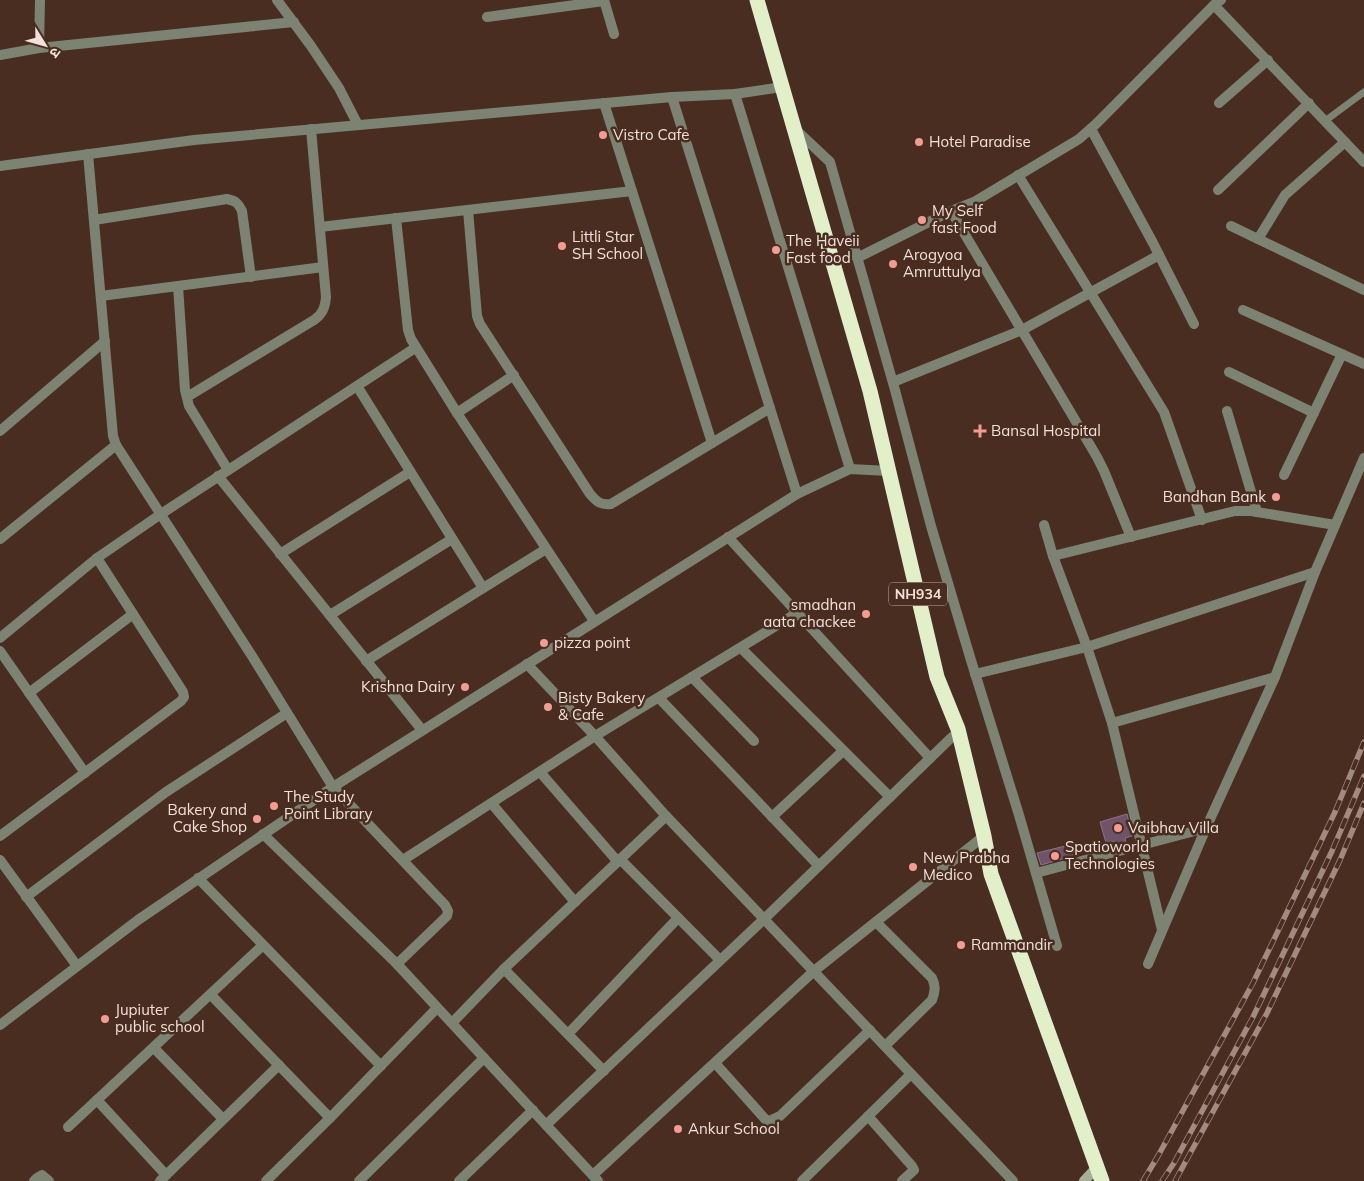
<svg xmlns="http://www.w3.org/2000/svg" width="1364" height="1181" font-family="Mulish,'Noto Sans Devanagari',sans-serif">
  <rect width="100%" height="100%" fill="#492d21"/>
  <g fill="#6f5469" stroke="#8e7187">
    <path d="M1127 814 1132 836 1125 838 1126 842 1116 845 1114 841 1106 843 1100 822Z"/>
    <path d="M1073 844 1076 855 1041 865 1037 853Z"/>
  </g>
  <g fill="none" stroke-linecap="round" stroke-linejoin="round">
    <path stroke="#7d8373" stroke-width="7" d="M1325 121 1364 92"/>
    <g stroke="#7d8373" stroke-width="10">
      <path d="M277 0 311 46 339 88 358 125"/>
      <path d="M604 0 614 34"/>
      <path d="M1214 5 1364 162"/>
      <path d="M487 17 604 1"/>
      <path d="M39 48 40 0"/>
      <path d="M0 55 39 48 294 22"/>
      <path d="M735 94 850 469"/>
      <path d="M672 97 797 494"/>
      <path d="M604 103 712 443"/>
      <path d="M1219 103 1268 60"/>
      <path d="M1091 129 1153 243 1194 324"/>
      <path d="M796 130 830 162 895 390 931 526 970 657 1019 815 1057 946"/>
      <path d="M88 154 113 436 116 445 252 656 333 787 445 905 448 911 447 916 397 964"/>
      <path d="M0 166 194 140 672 97 735 94 782 87"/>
      <path d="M1018 175 1164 412 1202 520"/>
      <path d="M1218 190 1309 103"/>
      <path d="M468 210 477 316 480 324 590 494C597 502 600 505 611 504L770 408"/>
      <path d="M951 211 1097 457 1104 471 1131 537"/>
      <path d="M396 218 408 330 411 339 457 413 594 621"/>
      <path d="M94 220 227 199C236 201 238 203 242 211L251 277"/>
      <path d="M1231 226 1364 290"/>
      <path d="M320 227 632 191"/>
      <path d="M1258 239 1285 195 1345 142"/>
      <path d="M857 258 951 211 974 202 1079 139 1096 124 1214 5 1221 0"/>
      <path d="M178 286 185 390 189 406 228 470"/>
      <path d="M101 296 323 267"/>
      <path d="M1243 310 1364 364"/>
      <path d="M1229 372 1314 413"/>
      <path d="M893 382 1022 330 1159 255"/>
      <path d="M357 386 483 588"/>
      <path d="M187 397 314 320C323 314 325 307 326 297L311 129"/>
      <path d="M1227 411 1257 512"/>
      <path d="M457 413 514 375"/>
      <path d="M0 431 105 341"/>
      <path d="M1284 475 1342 354"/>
      <path d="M218 476 422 730"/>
      <path d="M1044 525 1053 556 1087 647 1112 723 1162 930"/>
      <path d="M728 537 930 758"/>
      <path d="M0 539 116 445"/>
      <path d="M280 554 410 472"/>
      <path d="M1053 556 1235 511H1251L1335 525"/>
      <path d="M330 615 452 539"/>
      <path d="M0 638 97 558 161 514 415 348"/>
      <path d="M741 648 890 797"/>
      <path d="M0 651 85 773"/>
      <path d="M366 661 546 549"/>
      <path d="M527 664 595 736 666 816 1013 1181"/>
      <path d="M975 674 1087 647 1315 572"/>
      <path d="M692 677 754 741"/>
      <path d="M29 693 133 614"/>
      <path d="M659 698 819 866"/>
      <path d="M1112 723 1275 677"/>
      <path d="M540 772 618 862"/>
      <path d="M492 804 575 902"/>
      <path d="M772 817 843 751"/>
      <path d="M263 834 397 964 598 1181"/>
      <path d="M0 836 181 701 184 697 183 692 97 558"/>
      <path d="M620 859 720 960"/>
      <path d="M0 860 77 966"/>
      <path d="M403 860 595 736 797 613"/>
      <path d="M1036 873 1206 828"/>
      <path d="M198 878 381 1066"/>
      <path d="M26 897 166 792 287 713"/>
      <path d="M876 922 932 978C936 986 935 992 932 1000L885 1046"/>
      <path d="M1148 964 1206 828 1275 677 1315 572 1364 458"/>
      <path d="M504 969 604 1071"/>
      <path d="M211 995 330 1118"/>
      <path d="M452 1023 504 969 666 816"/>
      <path d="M0 1025 138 920 333 787 797 494 850 469 889 471"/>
      <path d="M568 1034 678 918"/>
      <path d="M154 1048 223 1119"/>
      <path d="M715 1063 765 1119 769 1121 780 1116 870 1030"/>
      <path d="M97 1100 166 1175"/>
      <path d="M868 1116 912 1166 914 1170 902 1181"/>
      <path d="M546 1125 764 919 952 737"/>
      <path d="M68 1127 263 945"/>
      <path d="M593 1175 814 971 984 836"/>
      <path d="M34 1181 37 1178 42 1175 49 1181"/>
      <path d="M160 1181 279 1065"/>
      <path d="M266 1181 330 1118 437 1008"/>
      <path d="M359 1181 484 1058"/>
      <path d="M459 1181 533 1110"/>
      <path d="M802 1181 911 1074"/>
    </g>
    <path stroke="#a6af96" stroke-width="10" d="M1084 1181 1097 1167"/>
    <path stroke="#e1f0c9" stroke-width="15" d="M757 0 870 391 937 677 958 729 984 836 991 874 1102 1181"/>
    <g stroke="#a28a81" stroke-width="5.5">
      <g id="rail">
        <path d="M1143 1181 1158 1156 1253 983 1335 812 1364 742"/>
        <path d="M1162 1181 1174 1163 1253 1017 1332 851 1364 776"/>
        <path d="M1175 1181 1267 1013 1340 860 1364 803"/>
      </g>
    </g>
    <use href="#rail" stroke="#492d21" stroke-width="4" stroke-dasharray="11" stroke-linecap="butt"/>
  </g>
  <g fill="#f59c92" stroke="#492d21" stroke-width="2">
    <circle cx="603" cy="135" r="5"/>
    <circle cx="919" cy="142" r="5"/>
    <circle cx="922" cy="220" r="5"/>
    <circle cx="562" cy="246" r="5"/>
    <circle cx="776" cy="250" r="5"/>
    <circle cx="893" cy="264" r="5"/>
    <path d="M977.5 423.5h5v5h5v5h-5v5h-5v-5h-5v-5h5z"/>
    <circle cx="1276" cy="497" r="5"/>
    <circle cx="866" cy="614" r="5"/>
    <circle cx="544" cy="643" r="5"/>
    <circle cx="465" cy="687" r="5"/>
    <circle cx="548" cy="707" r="5"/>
    <circle cx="274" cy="806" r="5"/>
    <circle cx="257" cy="819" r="5"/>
    <circle cx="1118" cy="828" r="5"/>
    <circle cx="1055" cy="856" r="5"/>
    <circle cx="913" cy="867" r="5"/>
    <circle cx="961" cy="945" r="5"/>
    <circle cx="105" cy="1019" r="5"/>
    <circle cx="678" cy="1129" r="5"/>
  </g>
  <g text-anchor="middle" stroke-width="5" stroke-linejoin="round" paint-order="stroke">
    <rect fill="#492d21" stroke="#c0aaa2" stroke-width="1" x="889" y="582.5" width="58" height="23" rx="4"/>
    <g font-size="14" font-weight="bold" fill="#f3e0d9">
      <text x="918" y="599">NH934</text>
    </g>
    <g font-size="15" fill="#f3e0d9" stroke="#492d21" text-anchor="start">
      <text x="613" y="140">Vistro Cafe</text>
      <text x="929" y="147">Hotel Paradise</text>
      <text x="932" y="216">My Self<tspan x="932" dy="17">fast Food</tspan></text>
      <text x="572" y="242">Littli Star<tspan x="572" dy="17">SH School</tspan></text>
      <text x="786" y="246">The Haveii<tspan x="786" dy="17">Fast food</tspan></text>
      <text x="903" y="260">Arogyoa<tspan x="903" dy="17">Amruttulya</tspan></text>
      <text x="991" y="436">Bansal Hospital</text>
      <text x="1266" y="502" text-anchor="end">Bandhan Bank</text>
      <text x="856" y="610" text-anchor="end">smadhan<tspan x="856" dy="17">aata chackee</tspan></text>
      <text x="554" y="648">pizza point</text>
      <text x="455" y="692" text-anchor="end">Krishna Dairy</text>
      <text x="558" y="703">Bisty Bakery<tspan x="558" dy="17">&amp; Cafe</tspan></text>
      <text x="284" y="802">The Study<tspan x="284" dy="17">Point Library</tspan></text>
      <text x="247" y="815" text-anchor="end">Bakery and<tspan x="247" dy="17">Cake Shop</tspan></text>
      <text x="1128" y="833">Vaibhav Villa</text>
      <text x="1065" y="852">Spatioworld<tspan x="1065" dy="17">Technologies</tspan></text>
      <text x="923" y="863">New Prabha<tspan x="923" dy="17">Medico</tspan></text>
      <text x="971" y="950">Rammandir</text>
      <text x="115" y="1015">Jupiuter<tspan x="115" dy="17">public school</tspan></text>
      <text x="688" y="1134">Ankur School</text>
    </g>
  </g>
  <g transform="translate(45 45) rotate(127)" stroke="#492d21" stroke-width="4" paint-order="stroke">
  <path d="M0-4L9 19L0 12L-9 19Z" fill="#f3e0d9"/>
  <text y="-8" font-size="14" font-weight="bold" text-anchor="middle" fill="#f3e0d9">उ</text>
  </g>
</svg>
